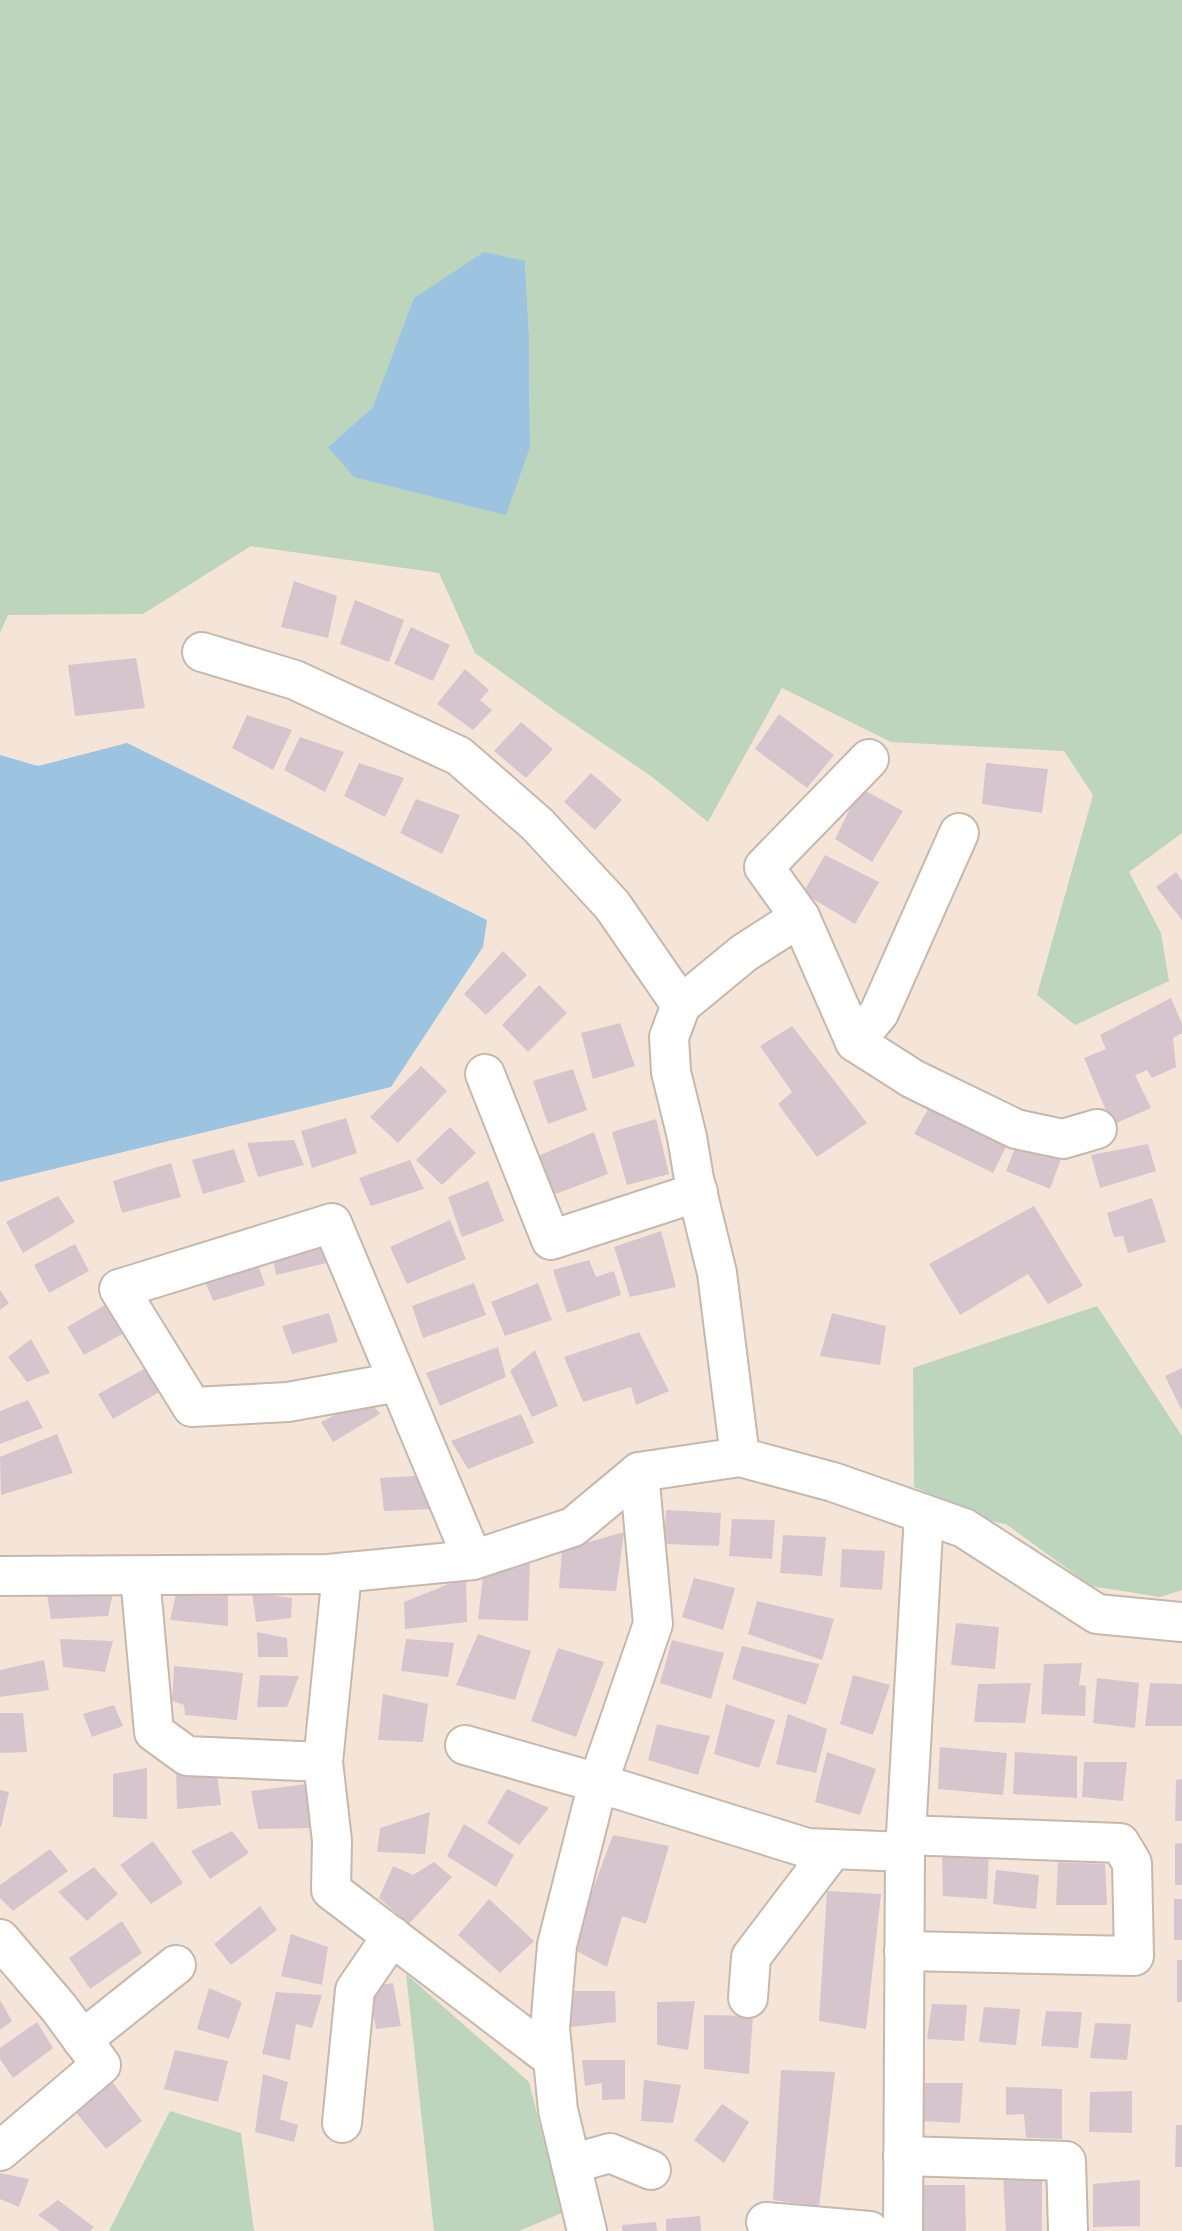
<svg xmlns="http://www.w3.org/2000/svg" width="1182" height="2231" font-family="'Noto Sans',sans-serif">
  <rect width="100%" height="100%" fill="#f4e5d8"/>
  <g fill="#bcd5bc" fill-rule="evenodd">
    <path d="M0 0H1182V833L1129 872 1161 933 1169 981 1075 1025 1037 995 1093 795 1064 751 891 742 782 688 708 822 651 776 558 713 475 653 439 573 251 546 143 614 8 615 0 633ZM525 261 529 335 530 447H328L373 407Z"/>
    <path d="M1097 1306 1182 1436V1590L1160 1597 1091 1586 1006 1524 990 1521 914 1487 913 1368Z"/>
    <path d="M406 1974 529 2082 562 2213 519 2231H434Z"/>
    <path d="M170 2111 241 2133 254 2231H109Z"/>
  </g>
  <g fill="#9cc4e0">
    <path d="M484 252 525 261 529 335 530 447 506 515 354 477 328 447 373 407 414 298Z"/>
    <path d="M127 743 487 920 483 947 391 1087 0 1182V755L38 766Z"/>
  </g>
  <g fill="#d7c5cd">
    <path d="M294 581 337 596 328 638 281 627Z"/>
    <path d="M355 600 404 620 389 662 340 644Z"/>
    <path d="M411 627 450 645 433 681 394 664Z"/>
    <path d="M136 658 145 708 75 716 68 665Z"/>
    <path d="M465 669 489 690 480 700 492 710 473 730 437 704Z"/>
    <path d="M779 714 834 755 807 788 755 749Z"/>
    <path d="M247 715 292 730 273 770 232 748Z"/>
    <path d="M521 722 553 749 526 778 494 751Z"/>
    <path d="M300 737 344 752 325 792 284 770Z"/>
    <path d="M359 763 404 778 385 817 344 796Z"/>
    <path d="M986 763 1048 769 1042 813 982 804Z"/>
    <path d="M591 773 622 800 595 830 564 802Z"/>
    <path d="M860 788 903 811 872 862 835 839Z"/>
    <path d="M416 799 460 815 442 854 400 833Z"/>
    <path d="M825 855 879 882 855 924 803 893Z"/>
    <path d="M1176 872 1182 881V920L1156 887Z"/>
    <path d="M503 951 527 975 486 1015 464 994Z"/>
    <path d="M539 985 567 1013 528 1052 502 1025Z"/>
    <path d="M1171 998 1182 1024V1033L1173 1038 1176 1067 1152 1078 1147 1070 1135 1075 1151 1108 1112 1125 1084 1058 1106 1049 1100 1035Z"/>
    <path d="M620 1023 635 1066 593 1079 581 1033Z"/>
    <path d="M792 1026 867 1123 817 1157 778 1104 792 1092 760 1046Z"/>
    <path d="M421 1066 447 1091 398 1143 370 1117Z"/>
    <path d="M573 1069 587 1110 548 1124 533 1081Z"/>
    <path d="M934 1099 1011 1137 993 1173 914 1134Z"/>
    <path d="M346 1118 357 1153 312 1168 301 1131Z"/>
    <path d="M656 1119 669 1174 627 1185 612 1132Z"/>
    <path d="M450 1127 476 1153 442 1185 416 1160Z"/>
    <path d="M594 1132 608 1174 553 1195 536 1157Z"/>
    <path d="M294 1140 304 1165 258 1177 247 1143Z"/>
    <path d="M1018 1140 1062 1156 1050 1189 1006 1171Z"/>
    <path d="M1148 1144 1156 1171 1100 1188 1091 1155Z"/>
    <path d="M234 1149 245 1182 203 1194 192 1160Z"/>
    <path d="M410 1160 424 1189 371 1206 359 1178Z"/>
    <path d="M171 1163 181 1197 122 1213 113 1181Z"/>
    <path d="M488 1181 504 1221 462 1237 448 1197Z"/>
    <path d="M58 1196 75 1222 23 1253 6 1222Z"/>
    <path d="M1152 1198 1166 1242 1128 1253 1123 1236 1114 1237 1107 1213Z"/>
    <path d="M1034 1206 1083 1286 1048 1304 1028 1274 960 1315 929 1264Z"/>
    <path d="M450 1220 466 1259 407 1284 390 1247Z"/>
    <path d="M661 1231 676 1287 630 1297 614 1247Z"/>
    <path d="M321 1237 327 1263 276 1275 272 1253Z"/>
    <path d="M75 1244 89 1271 49 1293 34 1265Z"/>
    <path d="M589 1260 596 1277 614 1271 621 1295 567 1313 553 1270Z"/>
    <path d="M257 1262 265 1285 213 1301 203 1276Z"/>
    <path d="M474 1283 486 1315 423 1338 412 1306Z"/>
    <path d="M538 1283 552 1320 505 1336 491 1302Z"/>
    <path d="M0 1290 9 1303 0 1310Z"/>
    <path d="M105 1305 124 1333 84 1355 67 1327Z"/>
    <path d="M329 1313 338 1342 292 1354 282 1326Z"/>
    <path d="M832 1313 886 1326 880 1365 820 1356Z"/>
    <path d="M639 1332 669 1391 636 1405 631 1387 583 1402 564 1357Z"/>
    <path d="M31 1339 50 1373 27 1382 8 1357Z"/>
    <path d="M498 1347 506 1377 440 1406 426 1373Z"/>
    <path d="M535 1350 558 1406 532 1417 510 1371Z"/>
    <path d="M155 1363 168 1387 113 1419 98 1394Z"/>
    <path d="M1182 1368V1411L1165 1376Z"/>
    <path d="M368 1398 380 1414 333 1442 321 1422Z"/>
    <path d="M28 1400 43 1428 0 1444V1411Z"/>
    <path d="M521 1414 534 1443 468 1469 451 1441Z"/>
    <path d="M57 1434 73 1473 1 1495 0 1457Z"/>
    <path d="M430 1475 434 1509 384 1511 380 1478Z"/>
    <path d="M666 1510 721 1513 719 1546 664 1544Z"/>
    <path d="M732 1519 775 1520 772 1559 729 1556Z"/>
    <path d="M624 1532 616 1591 559 1588 562 1550Z"/>
    <path d="M783 1535 826 1537 822 1576 780 1573Z"/>
    <path d="M842 1549 885 1551 882 1590 840 1587Z"/>
    <path d="M530 1560 528 1621 478 1619 484 1569Z"/>
    <path d="M466 1577 467 1622 405 1629 404 1602Z"/>
    <path d="M694 1578 735 1588 723 1630 682 1617Z"/>
    <path d="M114 1588 108 1616 51 1619 47 1595Z"/>
    <path d="M252 1593 292 1598 291 1618 256 1622Z"/>
    <path d="M228 1594V1626L170 1620 176 1595Z"/>
    <path d="M757 1601 834 1619 822 1660 748 1634Z"/>
    <path d="M956 1623 999 1627 995 1669 951 1665Z"/>
    <path d="M257 1632 287 1638 288 1657H258Z"/>
    <path d="M478 1634 531 1651 515 1700 456 1685Z"/>
    <path d="M60 1639 113 1641 105 1672 63 1667Z"/>
    <path d="M406 1639 454 1643 448 1677 401 1671Z"/>
    <path d="M672 1640 724 1653 711 1699 660 1683Z"/>
    <path d="M742 1646 819 1664 806 1705 732 1679Z"/>
    <path d="M558 1648 604 1662 576 1737 531 1721Z"/>
    <path d="M44 1660 49 1690 0 1697V1670Z"/>
    <path d="M1082 1663 1079 1685 1086 1686 1085 1716 1041 1714 1044 1664Z"/>
    <path d="M174 1666 243 1673 237 1720 185 1715 184 1705 172 1701Z"/>
    <path d="M260 1675 299 1676 287 1707H257Z"/>
    <path d="M853 1675 890 1685 873 1735 840 1724Z"/>
    <path d="M1097 1678 1139 1683 1135 1728 1093 1723Z"/>
    <path d="M1031 1683 1025 1723 974 1722 978 1684Z"/>
    <path d="M1150 1683 1182 1684V1726H1145Z"/>
    <path d="M383 1694 428 1704 423 1742 378 1740Z"/>
    <path d="M726 1704 775 1720 759 1768 714 1754Z"/>
    <path d="M114 1705 123 1726 92 1737 83 1714Z"/>
    <path d="M0 1713H23L27 1752 0 1753Z"/>
    <path d="M788 1714 827 1729 816 1773 776 1764Z"/>
    <path d="M657 1724 710 1736 698 1775 648 1760Z"/>
    <path d="M940 1747 1007 1753 1003 1795 938 1789Z"/>
    <path d="M827 1752 876 1769 860 1815 815 1802Z"/>
    <path d="M1015 1752 1077 1756V1798L1013 1794Z"/>
    <path d="M1084 1762H1127L1123 1801 1082 1797Z"/>
    <path d="M216 1767 221 1805 177 1809 176 1772Z"/>
    <path d="M147 1768V1819L113 1817V1774Z"/>
    <path d="M1182 1779V1821H1175L1176 1780Z"/>
    <path d="M307 1784 313 1828 258 1829 251 1791Z"/>
    <path d="M507 1789 549 1808 519 1845 487 1823Z"/>
    <path d="M0 1790 9 1792 1 1827H0Z"/>
    <path d="M430 1812 425 1854 377 1852 380 1828Z"/>
    <path d="M464 1824 514 1855 496 1887 447 1856Z"/>
    <path d="M232 1831 249 1853 210 1879 191 1851Z"/>
    <path d="M613 1835 669 1846 646 1924 622 1916 607 1967 571 1948Z"/>
    <path d="M153 1841 183 1883 151 1904 120 1865Z"/>
    <path d="M1182 1843V1885H1175V1844Z"/>
    <path d="M50 1849 68 1871 13 1911 0 1898V1885Z"/>
    <path d="M942 1850 989 1851 987 1899 943 1896Z"/>
    <path d="M434 1862 452 1877 409 1924 379 1898 393 1866 413 1875Z"/>
    <path d="M1058 1862 1105 1864 1107 1905H1056Z"/>
    <path d="M94 1867 118 1894 87 1921 58 1892Z"/>
    <path d="M996 1870 1039 1875 1036 1909 993 1904Z"/>
    <path d="M827 1891 881 1894 866 2029 819 2021Z"/>
    <path d="M489 1899 534 1941 500 1973 458 1935Z"/>
    <rect x="1174" y="1899" width="8" height="41"/>
    <path d="M260 1906 277 1930 231 1965 214 1944Z"/>
    <path d="M122 1921 142 1953 90 1989 69 1958Z"/>
    <path d="M291 1934 328 1947 322 1985 281 1976Z"/>
    <rect x="1177" y="1960" width="5" height="42"/>
    <path d="M393 1983 401 2026 376 2029 368 1987Z"/>
    <path d="M209 1988 242 2002 229 2039 197 2029Z"/>
    <path d="M570 1991H615L616 2022 570 2027Z"/>
    <path d="M276 1992 322 1995 312 2028 296 2024 290 2060 262 2054Z"/>
    <path d="M0 2000 12 2021 0 2030Z"/>
    <path d="M695 2001 688 2050 657 2045V2002Z"/>
    <path d="M932 2004 967 2005 964 2041 927 2039Z"/>
    <path d="M984 2007 1020 2009 1016 2045 979 2042Z"/>
    <path d="M1046 2011 1082 2012 1078 2048 1041 2046Z"/>
    <path d="M704 2015 753 2016 749 2074 704 2069Z"/>
    <path d="M37 2022 53 2048 13 2078 0 2059V2048Z"/>
    <path d="M1095 2023 1131 2024 1127 2060 1090 2058Z"/>
    <path d="M175 2050 228 2061 218 2102 164 2089Z"/>
    <path d="M582 2060H625V2099L602 2100V2083L585 2086Z"/>
    <path d="M781 2070 835 2072 819 2207 773 2200Z"/>
    <path d="M263 2074 288 2082 280 2119 298 2125 294 2142 255 2132Z"/>
    <path d="M110 2079 142 2121 106 2149 74 2110Z"/>
    <path d="M644 2080 681 2085 673 2123 641 2121Z"/>
    <path d="M924 2083H963L960 2123 920 2121Z"/>
    <path d="M1006 2087 1062 2089V2139L1026 2138 1024 2114 1006 2115Z"/>
    <path d="M1132 2091V2133L1089 2132 1090 2092Z"/>
    <path d="M722 2104 749 2122 724 2163 694 2140Z"/>
    <path d="M1176 2125H1182V2167H1175Z"/>
    <path d="M0 2173 29 2179 19 2207 0 2199Z"/>
    <path d="M1003 2176H1042V2231H1006Z"/>
    <path d="M1140 2180V2226L1093 2227V2184Z"/>
    <path d="M922 2185H965L966 2231H921Z"/>
    <path d="M58 2200 94 2227 90 2231H60L38 2215Z"/>
    <path d="M700 2216 701 2231H666V2219Z"/>
    <path d="M656 2222 657 2231H622V2225Z"/>
  </g>
  <g fill="none" stroke-linecap="round" stroke-linejoin="round">
    <g stroke="#c6b8ac" stroke-width="42">
      <g id="minor">
        <path d="M202 652 295 680 459 756 537 824 612 905 681 1005"/>
        <path d="M869 759 764 867 800 917 855 1042 913 1079 1016 1129 1063 1139 1097 1129"/>
        <path d="M855 1042 879 1013 959 833"/>
        <path d="M485 1074 551 1240 698 1192"/>
        <path d="M398 1382 288 1402 192 1407 119 1289 332 1223 473 1560"/>
        <path d="M740 1457 717 1273 694 1179 687 1137 671 1072 669 1037 681 1005 744 953 800 917"/>
        <path d="M342 1573 323 1762 332 1841 331 1890 553 2059"/>
        <path d="M0 1576 328 1574 473 1560 573 1527 639 1472 740 1457 833 1482 964 1528 1097 1614 1182 1622"/>
        <path d="M140 1576 154 1732 187 1756 323 1762"/>
        <path d="M465 1745 598 1783 807 1848 905 1852"/>
        <path d="M0 1939 59 2008 101 2065 0 2151"/>
        <path d="M904 1951 1134 1956 1132 1863 1120 1843 906 1835"/>
        <path d="M748 1998 751 1957 833 1849"/>
        <path d="M82 2040 176 1965"/>
        <path d="M342 2123 355 1990 392 1936"/>
        <path d="M903 2156 1066 2161 1068 2231"/>
        <path d="M571 2164 610 2153 651 2170"/>
        <path d="M766 2222 870 2231"/>
        <path d="M587 2231 558 2110 550 2028 557 1945 598 1783 653 1624 639 1472"/>
        <path d="M903 2231 905 1852 924 1514"/>
      </g>
    </g>
    <use href="#minor" stroke="#fff" stroke-width="38"/>
  </g>
</svg>
